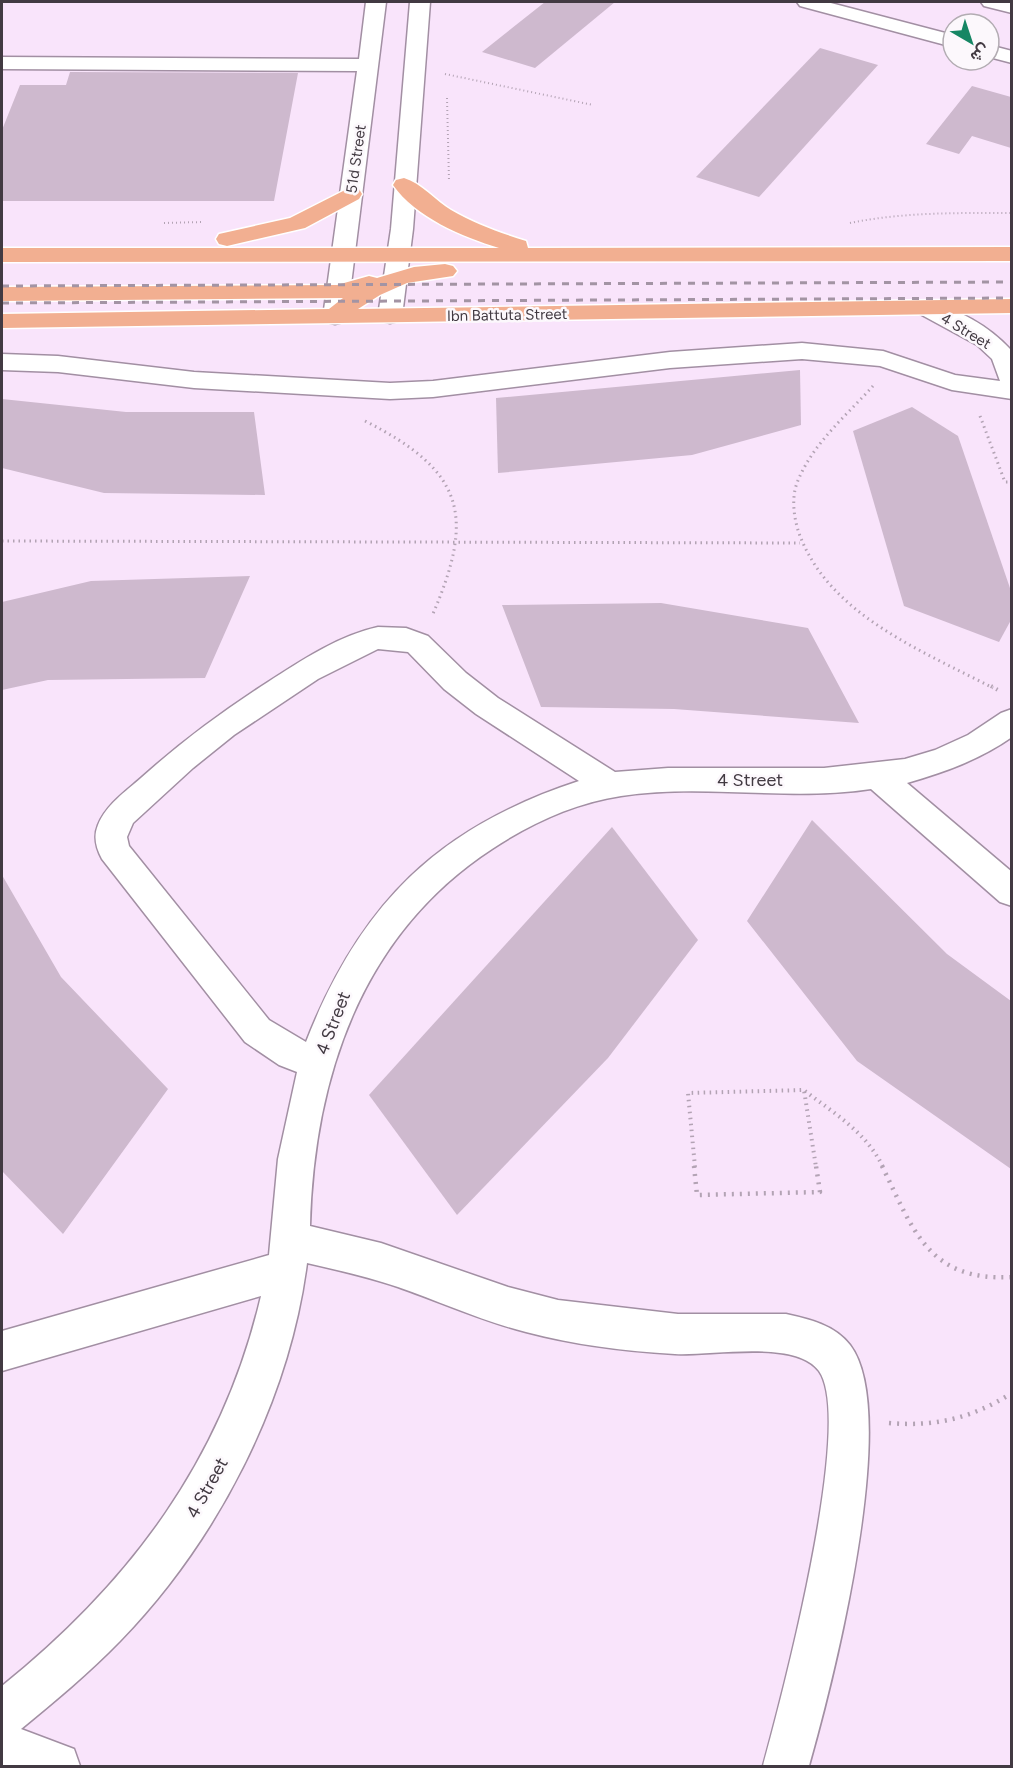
<svg xmlns="http://www.w3.org/2000/svg" width="1013" height="1768" font-family="Figtree,Vazirmatn,sans-serif">
  <rect width="100%" height="100%" fill="#f9e4fb"/>
  <g fill="#ceb9ce">
    <path d="M545 2H615L535 68 482 52Z"/>
    <path d="M820 48 878 65 759 197 696 177Z"/>
    <path d="M70 72 298 73 274 201H2V130L20 85H66Z"/>
    <path d="M972 86 1011 97V148L972 136 959 154 926 144Z"/>
    <path d="M800 370 801 425 692 455 498 473 496 398Z"/>
    <path d="M2 399 126 412H254L265 495 104 493 2 468Z"/>
    <path d="M912 407 958 436 1011 591V620L999 642 904 606 853 431Z"/>
    <path d="M250 576 205 678 48 680 2 690V602L91 581Z"/>
    <path d="M661 603 808 628 859 723 674 709 541 707 502 605Z"/>
    <path d="M812 820 947 954 1011 1001V1169L857 1061 747 921Z"/>
    <path d="M612 827 698 940 608 1058 457 1215 369 1095Z"/>
    <path d="M2 875 61 977 168 1089 63 1234 2 1171Z"/>
  </g>
  <g fill="none" stroke-linecap="round" stroke-linejoin="round">
    <g stroke="#a28fa3" stroke-width="3">
      <g id="minor">
        <path d="M366 2H386L347 317 343 322 335 324 327 322 323 317 357 71 2 69V57L359 59Z"/>
        <path d="M410 2H430L413 229 402 316 398 321 390 323 382 321 378 316 391 229Z"/>
        <path d="M797 2H827L953 35V47L800 6Z"/>
        <path d="M981 2H1012V13L984 6Z"/>
        <path d="M989 45 1012 51V63L989 57Z"/>
        <path d="M928 302C958 309 989 326 1010 349L1012 399 952 390 880 366 802 359 670 368 433 397 390 399 194 388 58 372 2 370V354L58 356 194 372 390 383 433 381 670 352 802 343 883 351 955 375 1000 381 992 359 977 345 920 314 916 309 920 304Z"/>
        <path d="M378 627 406 628 428 636 466 673 498 698 615 772 668 768H824L905 759 935 750 968 735 1001 713 1012 709V737C979 760 945 772 907 783L1012 872V906L1000 902 871 789C788 802 704 783 621 796 575 803 531 823 492 849 362 934 314 1076 310 1226L381 1243 508 1287 558 1300 678 1314H786C809 1319 835 1325 850 1345 902 1413 832 1685 809 1766H763C781 1700 855 1422 819 1371 796 1339 711 1356 675 1354 625 1351 575 1345 526 1332 482 1321 441 1302 398 1287 368 1277 338 1270 307 1263 289 1402 217 1541 120 1641 89 1673 55 1701 21 1729L74 1749 80 1766H2V1686C131 1582 223 1459 261 1296L2 1371V1331L269 1255 278 1159 297 1072 279 1065 245 1042 102 859C96 848 93 837 98 825 106 805 126 791 141 778 181 742 223 711 268 682 302 660 338 636 378 627ZM378 649 408 652 444 689 476 714 579 781C438 827 360 904 306 1042L269 1020 129 846 127 837 133 823 193 768 234 735 318 679Z"/>
      </g>
    </g>
    <g stroke="#fff" stroke-width="3">
      <g id="major">
        <path d="M404 178C421 183 436 201 451 210 475 224 500 233 526 241L528 248 1012 247V261L2 262V248H499C463 237 415 217 393 185L396 180Z"/>
        <path d="M351 187 359 189 362 194 359 199 305 228 227 246 219 244 216 239 219 234 290 218Z"/>
        <path d="M445 264 453 266 457 271 453 276 407 283 380 295 358 309 1012 299V313L2 328V314L329 309 343 298 2 301V287L337 285 369 276 377 278 414 267Z"/>
      </g>
    </g>
    <g stroke="#b3a3b4" stroke-width="2" stroke-dasharray="1 3" stroke-linecap="butt">
      <path d="M445 74 593 105"/>
      <path d="M447 98 449 181"/>
      <path d="M164 223 202 222"/>
      <path d="M850 223C904 212 957 213 1012 213"/>
    </g>
    <g stroke="#b3a3b4" stroke-width="3" stroke-dasharray="1.5 4" stroke-linecap="butt">
      <path d="M873 386C846 416 812 444 797 483 791 499 794 520 800 536 831 616 923 651 993 688"/>
      <path d="M980 416 1005 482H1012"/>
      <path d="M365 421C464 471 476 515 432 616"/>
      <path d="M2 541 800 543"/>
    </g>
    <g stroke="#b3a3b4" stroke-width="4" stroke-dasharray="1.5 4.5" stroke-linecap="butt">
      <path d="M991 686 998 690"/>
      <path d="M805 1091C835 1114 866 1132 883 1167"/>
      <path d="M695 1167 688 1093 804 1090 816 1167"/>
    </g>
    <g stroke="#b3a3b4" stroke-width="4.5" stroke-dasharray="2 6" stroke-linecap="butt">
      <path d="M694 1166 697 1195 820 1192 816 1166"/>
      <path d="M882 1166C913 1229 928 1282 1012 1277"/>
      <path d="M889 1423C936 1427 972 1418 1012 1393"/>
    </g>
    <use href="#minor" fill="#fff" fill-rule="evenodd"/>
    <use href="#major" fill="#f2af91" fill-rule="evenodd"/>
    <g stroke="#a394a4" stroke-width="3" stroke-dasharray="7 7" stroke-linecap="butt">
      <path d="M2 286 1012 282"/>
      <path d="M2 303 1012 298"/>
    </g>
  </g>
  <g text-anchor="middle" stroke-width="5" stroke-linejoin="round" paint-order="stroke">
    <g font-size="15" fill="#423a42" stroke="#fcf8fc">
      <text transform="translate(356 159) rotate(-82)" y="5">51d Street</text>
      <text transform="translate(507 315) rotate(-1)" y="5">Ibn Battuta Street</text>
      <text transform="translate(966 331) rotate(31)" y="5">4 Street</text>
    </g>
    <g font-size="18" fill="#423a42" stroke="#fcf8fc">
      <text x="750" y="786">4 Street</text>
      <text transform="translate(333 1023) rotate(-69)" y="6">4 Street</text>
      <text transform="translate(207 1488) rotate(-61)" y="6">4 Street</text>
    </g>
  </g>
  <rect width="1013" height="1768" fill="none" stroke="#423a42" stroke-width="6"/>
  <g transform="translate(971 42) rotate(141)"><circle r="28" fill="#fcf8fc" stroke="#b2acb2" stroke-width="1.5"/>
  <path d="M0-4.5L10 22L0 15L-10 22Z" fill="#168664"/>
  <text y="-9" font-size="16" font-weight="bold" text-anchor="middle" fill="#423a42">ش</text>
  </g>
</svg>
